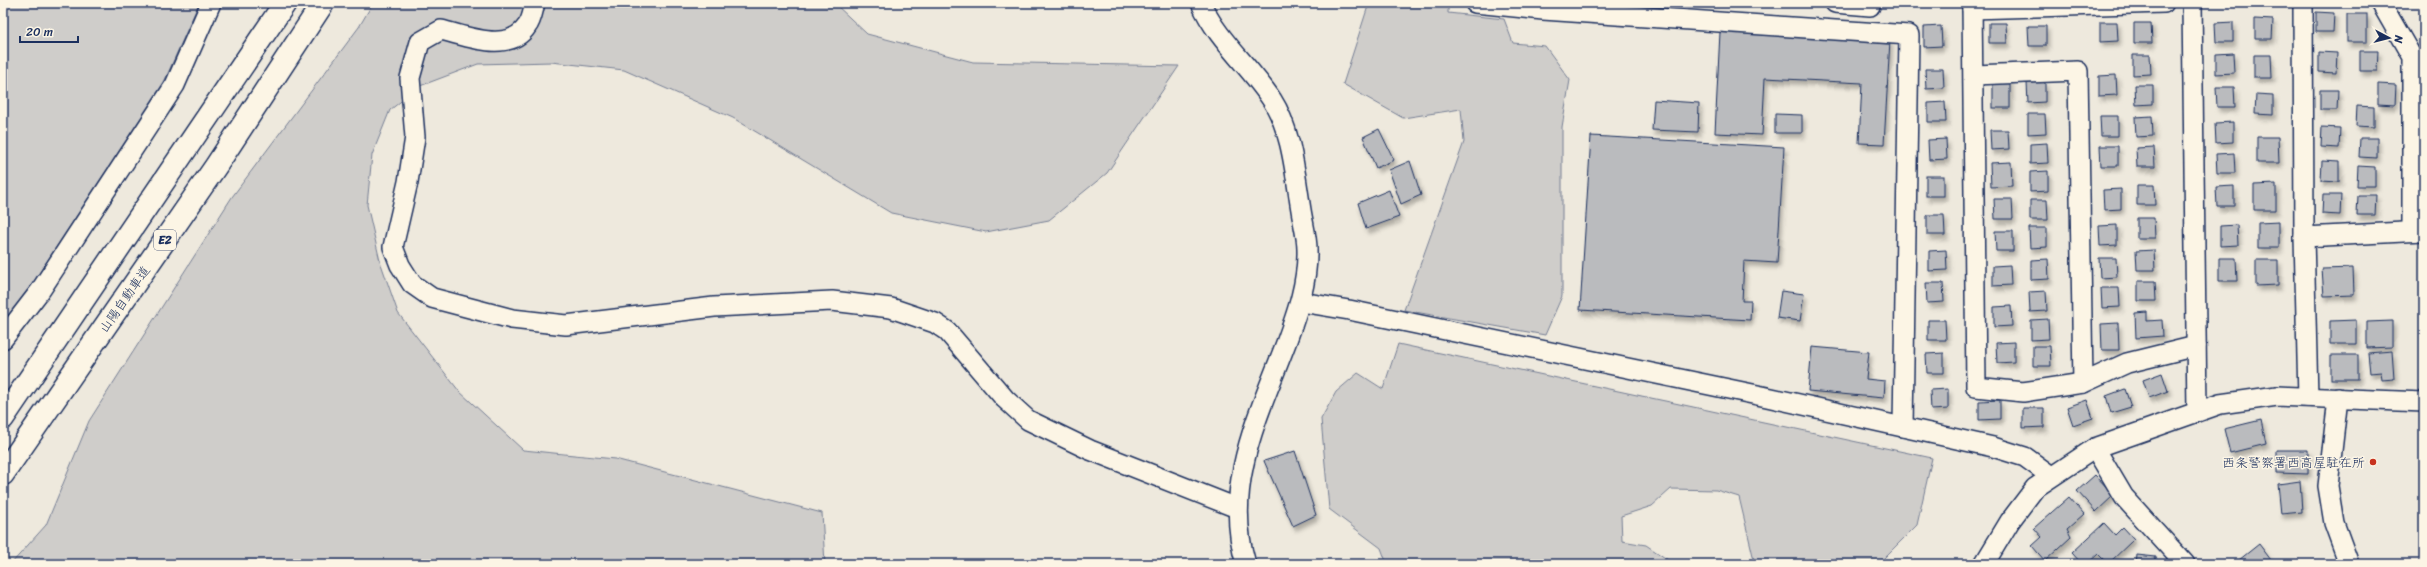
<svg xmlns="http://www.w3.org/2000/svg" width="2427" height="567" font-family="Sriracha,'Klee One',sans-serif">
  <defs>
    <filter id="shadow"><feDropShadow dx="2.5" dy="4.5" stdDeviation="2" flood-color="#0004"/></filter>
  </defs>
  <rect width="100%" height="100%" fill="#eee9dd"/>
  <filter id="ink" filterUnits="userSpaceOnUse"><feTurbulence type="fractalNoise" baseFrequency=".025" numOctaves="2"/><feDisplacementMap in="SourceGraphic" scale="8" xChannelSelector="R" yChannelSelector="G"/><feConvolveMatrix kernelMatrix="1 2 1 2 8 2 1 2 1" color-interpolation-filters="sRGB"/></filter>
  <g filter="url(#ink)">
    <g fill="#cfcdca" stroke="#757e94">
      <path d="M3 3H199L164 82 32 284 3 322Z"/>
      <path d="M373 3H834L867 34 973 62 1179 66 1107 173 1049 220 986 232 891 213 733 118 624 70 551 62 478 64 420 86 390 110 372 155 367 205 380 261 398 313 459 391 523 450 615 459 822 513 825 564H11L46 525 89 421 232 197 359 27Z"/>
      <path d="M1369 3H1448V13L1504 19 1513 43 1545 46 1570 80 1562 127V296L1545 335 1404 310 1464 142 1461 109 1403 118 1343 84Z"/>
      <path d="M1398 344 1932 458 1917 525 1878 564H1755L1739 497 1716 490 1671 489 1652 506 1621 516 1622 541 1646 545 1674 564H1387L1381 548 1329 509 1321 419 1336 392 1358 373 1383 389Z"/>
    </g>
    <g fill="#babbbe" stroke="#1b2f5e" filter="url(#shadow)">
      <path d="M2316 12 2334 13 2333 32H2316Z"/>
      <rect x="2347" y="14" width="20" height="28"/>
      <path d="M2255 19 2273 20 2272 39H2255Z"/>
      <path d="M2100 22H2117L2118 41 2100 42Z"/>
      <path d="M2233 22V42H2216L2215 23Z"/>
      <path d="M1989 23H2006L2007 43H1989Z"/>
      <path d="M2134 23H2151L2152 43H2134Z"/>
      <path d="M1941 26 1942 46 1924 47V27Z"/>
      <path d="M2028 26H2046V46H2029Z"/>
      <path d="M1720 32 1890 40 1884 144 1859 143 1862 83 1765 78 1762 135 1715 133Z"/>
      <path d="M2360 51H2378L2377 71H2360Z"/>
      <path d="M2319 52 2337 53 2336 73 2319 72Z"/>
      <path d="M2233 53 2234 73 2216 74V54Z"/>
      <path d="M2133 55H2150L2151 74 2133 75Z"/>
      <path d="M2254 55H2271L2272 78H2254Z"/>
      <path d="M1925 69H1943L1944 88 1926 89Z"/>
      <path d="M2116 75 2117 95 2099 96V76Z"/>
      <rect x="1993" y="79" width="17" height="29"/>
      <path d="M2045 82V102L2028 103 2027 83Z"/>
      <path d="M2378 84 2396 85 2395 105 2378 104Z"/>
      <path d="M2135 85H2153V104L2136 105Z"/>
      <path d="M2216 87H2234L2235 107H2217Z"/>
      <path d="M2320 90H2338L2337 110H2320Z"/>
      <path d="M2256 94 2273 95V115L2255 114Z"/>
      <path d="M1654 100 1699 103 1698 132 1652 130Z"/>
      <path d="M1945 102 1946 122H1928V103Z"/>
      <path d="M2357 106 2374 107V127L2356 126Z"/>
      <path d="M1775 114 1802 115V133H1775Z"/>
      <path d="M2028 114H2045L2046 133 2028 134Z"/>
      <path d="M2100 116H2118V136H2101Z"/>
      <path d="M2152 116 2153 136 2136 137 2135 117Z"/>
      <path d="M2233 122V142L2216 143 2215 123Z"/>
      <path d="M2322 127 2340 128 2339 148 2321 147Z"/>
      <path d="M1379 129 1394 160 1376 168 1363 137Z"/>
      <path d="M1990 130H2008L2009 149 1991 150Z"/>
      <path d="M1591 136 1784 147 1777 263 1744 261 1742 301H1751L1750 320 1580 310Z"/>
      <path d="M2257 137H2278L2279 163H2257Z"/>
      <path d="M2360 138H2377V158L2359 157Z"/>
      <path d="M1946 139 1947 159 1929 160 1928 140Z"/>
      <path d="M2047 143 2048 163 2030 164V144Z"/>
      <path d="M2100 146H2118V166H2101Z"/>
      <path d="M2154 147 2155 167H2137L2136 148Z"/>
      <path d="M2234 153 2235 173H2217L2216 154Z"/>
      <path d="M1410 161 1421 195 1401 204 1389 170Z"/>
      <path d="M2322 161 2339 162V182L2321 181Z"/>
      <path d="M2011 162 2012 186 1991 187 1990 163Z"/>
      <path d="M2358 166 2375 167V186H2357Z"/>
      <path d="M2048 171V191L2030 192V172Z"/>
      <rect x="1926" y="176" width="18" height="20"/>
      <path d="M2276 184V210H2254V185Z"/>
      <path d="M2137 185H2154L2155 205H2137Z"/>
      <path d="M2234 186V206H2217L2216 187Z"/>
      <path d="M2121 189V209L2104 210 2103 190Z"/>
      <path d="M1389 190 1399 217 1366 229 1358 203Z"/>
      <path d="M2323 195H2341L2340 215 2322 214Z"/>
      <path d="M2358 195H2376L2375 215H2357Z"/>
      <path d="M1994 199H2012L2013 219H1995Z"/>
      <path d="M2030 200H2047L2048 220H2030Z"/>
      <path d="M1927 215H1944L1945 235H1927Z"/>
      <path d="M2137 218H2154L2155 238H2137Z"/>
      <path d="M2279 222V248H2258V223Z"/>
      <path d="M2117 225V245L2100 246 2099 226Z"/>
      <path d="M2237 225 2238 245 2220 246V226Z"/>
      <path d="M2029 228H2047V247L2030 248Z"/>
      <path d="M1995 231H2013V251H1996Z"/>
      <path d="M1946 250 1947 270 1929 271V251Z"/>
      <path d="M2154 250 2155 270H2137L2136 251Z"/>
      <path d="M2099 258H2116L2117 277 2100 278Z"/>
      <path d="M2219 258H2236L2237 281H2219Z"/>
      <path d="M2048 259 2049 279 2031 280V260Z"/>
      <path d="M2256 260H2278V285L2256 286Z"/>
      <path d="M2010 265 2011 285 1993 286V266Z"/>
      <path d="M2353 268 2354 295 2324 296 2322 269Z"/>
      <path d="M2138 281H2155L2156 301H2138Z"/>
      <path d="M1926 283H1943L1944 302 1927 303Z"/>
      <path d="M2101 288H2119L2120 307 2102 308Z"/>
      <path d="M1781 291 1804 294 1800 321 1777 318Z"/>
      <path d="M2046 291 2047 311 2030 312 2029 292Z"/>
      <path d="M2011 306 2012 326 1994 327V307Z"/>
      <path d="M2147 312V321L2162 320 2163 336 2136 338 2135 313Z"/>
      <path d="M2048 319 2049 339 2031 340V320Z"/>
      <path d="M1928 320H1945L1946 340H1928Z"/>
      <path d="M2356 320V344H2330V321Z"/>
      <path d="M2392 321V347L2367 348V322Z"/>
      <path d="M2118 323 2119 350H2102L2101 324Z"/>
      <path d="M2014 342V362L1997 363 1996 343Z"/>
      <path d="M2033 346H2050L2051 366H2033Z"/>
      <path d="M1812 347 1869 352 1866 379 1885 381 1884 398 1808 391Z"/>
      <path d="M2392 351 2394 379 2382 380 2381 372 2370 373 2368 353Z"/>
      <path d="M1944 353V373H1927L1926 354Z"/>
      <rect x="2331" y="355" width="27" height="24"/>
      <path d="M2162 373 2168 391 2149 398 2143 380Z"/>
      <path d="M1948 389V409L1931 410 1930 390Z"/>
      <path d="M2125 389 2131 407 2111 413 2106 396Z"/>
      <path d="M2000 400V419L1979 420V401Z"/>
      <path d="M2087 400 2093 418 2073 425 2067 407Z"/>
      <path d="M2023 408H2044V427L2023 428Z"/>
      <path d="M2261 420 2266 444 2230 453 2224 429Z"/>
      <path d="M2277 450H2308V474L2277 473Z"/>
      <path d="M1295 451 1316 515 1293 526 1264 461Z"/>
      <path d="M2095 475 2114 495 2096 512 2077 491Z"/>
      <path d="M2300 481 2302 512 2281 514 2278 484Z"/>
      <path d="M2069 497 2084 514 2067 529 2071 537 2045 561 2032 546 2042 537 2034 528Z"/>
      <path d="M2104 523 2115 535 2123 527 2134 539 2108 564 2098 554 2087 564H2082L2072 553Z"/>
      <path d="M2259 544 2271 560 2265 564H2234Z"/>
      <path d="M2137 555 2156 557 2155 564H2136Z"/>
    </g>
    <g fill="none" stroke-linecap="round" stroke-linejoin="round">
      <g stroke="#1b2f5e" stroke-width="22">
        <g id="minor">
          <path d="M535 3C533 10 532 20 527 26 509 54 467 36 441 30L420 42 410 78 415 137 408 182 393 247 400 265 412 284 432 298 512 319 566 325 714 307 832 301 891 308 935 323 947 331 1005 399 1028 420 1090 450 1237 508"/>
          <path d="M1201 3C1217 40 1250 66 1272 100 1292 131 1295 174 1301 210 1303 223 1307 237 1307 249 1308 282 1297 313 1286 343 1259 415 1222 486 1246 564"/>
          <path d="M1475 3 1543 10 1909 35 1903 427"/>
          <path d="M1835 3 1870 6V3"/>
          <path d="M1972 3 1976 387 2023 392 2083 383 2127 363 2196 346"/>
          <path d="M2192 3 2197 412"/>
          <path d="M2303 3 2304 237 2308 397"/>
          <path d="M2381 3 2412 57V231"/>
          <path d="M1972 9 2164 3"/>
          <path d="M1974 75 2078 71 2083 383"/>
          <path d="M2304 237 2424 231"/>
          <path d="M1301 302 1349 310 1767 397 1993 447 2025 457 2051 476"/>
          <path d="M3 339 40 291 175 85 211 3"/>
          <path d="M2338 398 2328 486 2334 523 2349 564"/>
          <path d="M2095 448 2124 497 2185 564"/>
          <path d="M1984 564 2010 521 2035 488 2095 448 2220 404 2277 396 2424 402"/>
        </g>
      </g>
      <g stroke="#1b2f5e" stroke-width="25">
        <g id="highway">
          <path d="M3 418 285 3"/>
          <path d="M3 474 216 166 323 3"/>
        </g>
      </g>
      <use href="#minor" stroke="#fcf5e5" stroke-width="19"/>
      <use href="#highway" stroke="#fcf5e5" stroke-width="22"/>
    </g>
  </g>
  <circle fill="#c8321e" stroke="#fcf5e5" stroke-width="1.5" cx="2373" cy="462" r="4"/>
  <g text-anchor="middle" stroke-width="3" stroke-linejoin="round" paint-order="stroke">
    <rect fill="#fcf5e5" stroke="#5e6a86" stroke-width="1" x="154" y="230" width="22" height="20" rx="3"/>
    <g font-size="12" font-weight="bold" fill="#1b2f5e">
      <text x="165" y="244">E2</text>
    </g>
    <g font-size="13" fill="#1b2f5e" stroke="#fcf5e5">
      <text transform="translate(124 299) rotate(-55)" y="5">山陽自動車道</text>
    </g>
    <g font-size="13" fill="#1b2f5e" stroke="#fcf5e5" text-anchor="end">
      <text x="2365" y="467">西条警察署西高屋駐在所</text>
    </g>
  </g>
  <rect width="2427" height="567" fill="none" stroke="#fcf5e5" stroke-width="16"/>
  <rect x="8" y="8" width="2411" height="551" fill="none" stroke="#1b2f5e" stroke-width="1.5" filter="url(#ink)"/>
  <g transform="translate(2389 38) rotate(97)" stroke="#fcf5e5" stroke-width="3" paint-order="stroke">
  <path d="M0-3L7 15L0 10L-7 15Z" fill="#1b2f5e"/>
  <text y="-6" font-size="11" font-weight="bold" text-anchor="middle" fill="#1b2f5e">N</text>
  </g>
  <path d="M20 36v6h58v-6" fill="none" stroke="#1b2f5e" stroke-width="2"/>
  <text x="26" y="36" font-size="12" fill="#1b2f5e" stroke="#fcf5e5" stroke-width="3" paint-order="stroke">20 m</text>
</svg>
